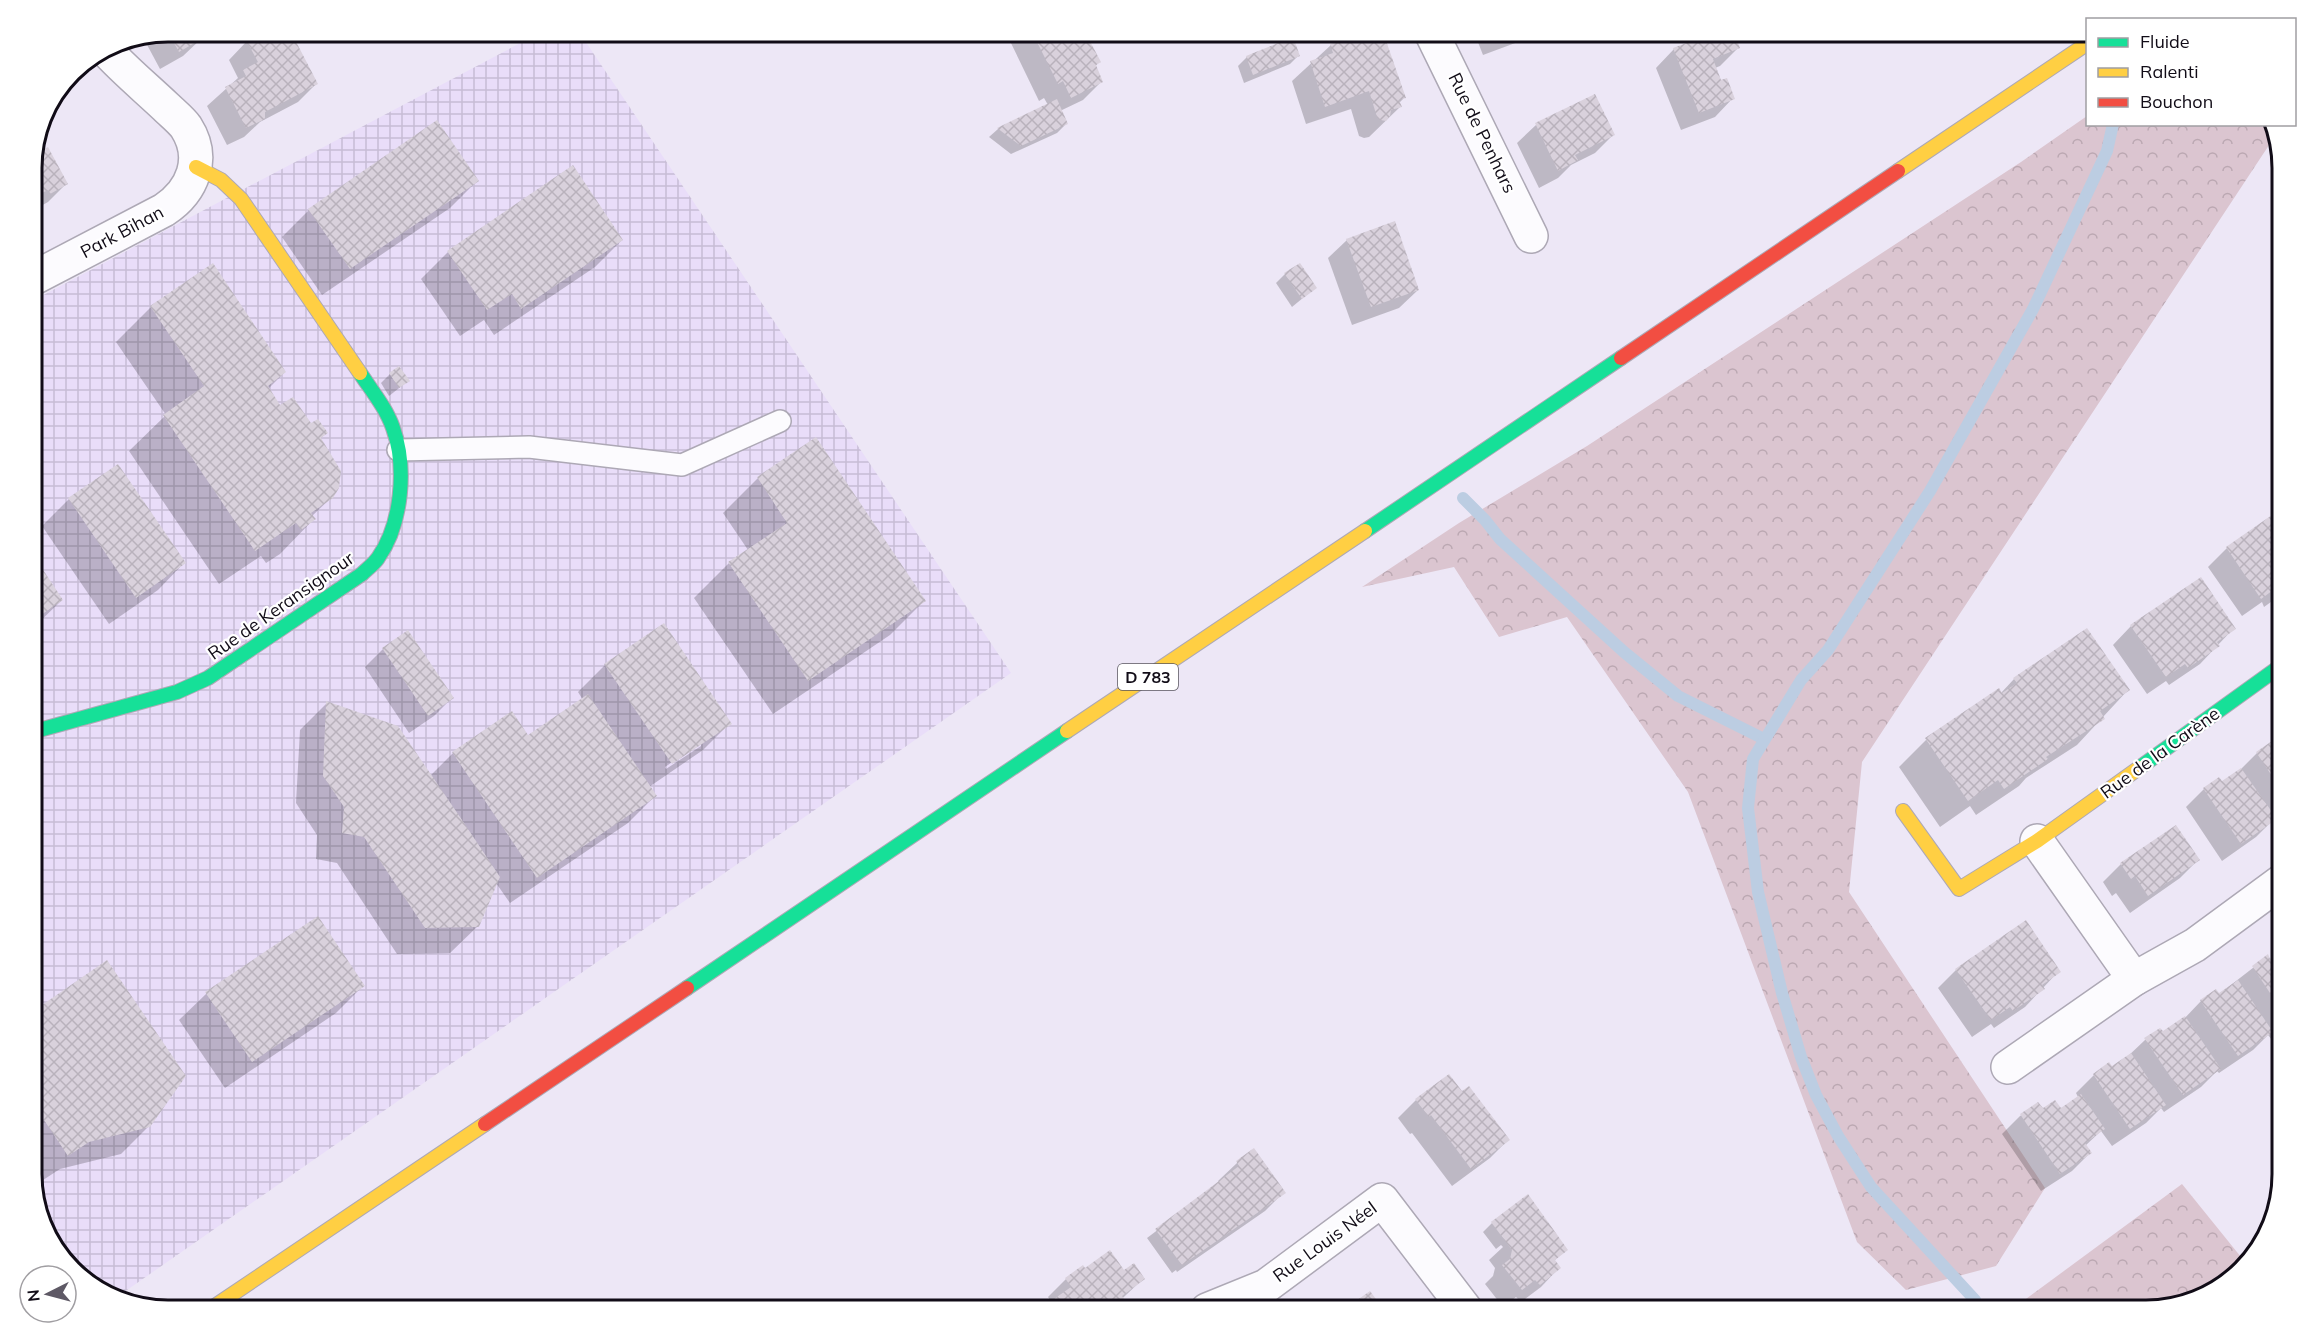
<svg xmlns="http://www.w3.org/2000/svg" width="2314" height="1342" font-family="Mulish,sans-serif">
  <defs>
    <pattern id="industrial-grid" width="8" height="8" patternUnits="userSpaceOnUse" patternTransform="scale(1.5)"><rect width="8" height="8" fill="#e9ddf9"/><path d="M0 4h8M4 0v8" fill="none" stroke="#c7bcd5"/></pattern>
    <pattern id="forest-crowns" width="20" height="18" patternUnits="userSpaceOnUse" patternTransform="scale(1.5)"><rect width="20" height="18" fill="#dbc5d0"/><path d="M2 6a3 3 0 1 1 6 0M12 15a3 3 0 1 1 6 0" fill="none" stroke="#bba8b2"/></pattern>
    <pattern id="building-cross-hatch" width="8" height="8" patternUnits="userSpaceOnUse" patternTransform="scale(1.5)"><rect width="8" height="8" fill="#d9d1dc"/><path d="M0 0l8 8M0 8l8-8" fill="none" stroke="#b9b2bc"/></pattern>
  </defs>
  <rect width="100%" height="100%" fill="#ede7f6"/>
  <path fill="url(#industrial-grid)" d="M541 32H579L1011 673 117 1297 99 1292 50 1243 32 1183V301Z"/>
  <g fill="url(#forest-crowns)">
    <path d="M2087 116 2088 124 2272 125 2275 136 1862 762 1849 892 2045 1188 1996 1266 1906 1290 1857 1242 1688 792 1567 617 1499 637 1454 567 1362 587 1459 523 1587 446 2021 162Z"/>
    <path d="M2182 1184 2245 1262 2215 1292 2147 1310H2011Z"/>
  </g>
  <g fill="#0003" fill-rule="evenodd">
    <path d="M168 32H202L199 34 202 38 183 56 160 69 145 41 147 38 146 36Z"/>
    <path d="M266 32H290L316 84 298 102 260 122 244 137 227 145 207 106 238 78 229 60 247 41Z"/>
    <path d="M365 32H382L374 36Z"/>
    <path d="M1016 32H1084L1099 62 1095 66 1102 81 1083 100 1060 111 1066 124 1057 133 1011 154 989 137 998 129 1048 105 1044 98 1039 101 1009 39Z"/>
    <path d="M1370 32H1382L1404 98 1399 103 1400 107 1369 137 1364 138 1359 136 1351 109 1306 124 1292 81 1331 45Z"/>
    <path d="M1474 32H1534L1526 39 1483 55Z"/>
    <path d="M1721 32H1732L1738 48 1720 66 1715 68 1720 82 1733 98 1715 117 1681 130 1656 68 1674 49Z"/>
    <path d="M1299 55 1290 64 1244 83 1238 66 1247 57Z"/>
    <path d="M1594 96 1613 135 1595 153 1571 165 1558 178 1539 188 1517 143 1536 125Z"/>
    <path d="M48 149 66 184 48 202 32 211V157Z"/>
    <path d="M477 181 450 208 322 295 282 237 309 210Z"/>
    <path d="M622 240 595 267 494 335 484 320 460 336 421 279 448 252Z"/>
    <path d="M1347 240 1418 290 1399 308 1352 325 1328 258Z"/>
    <path d="M1285 274 1315 288 1292 307 1276 283Z"/>
    <path d="M151 307 285 372 268 389 280 407 326 433 320 439 332 497 312 516 314 519 280 554 266 563 261 556 219 584 129 451 166 415 116 342Z"/>
    <path d="M390 374 408 381 389 396 381 383Z"/>
    <path d="M118 466 184 563 158 590 109 624 42 526 69 499Z"/>
    <path d="M758 478 925 600 890 635 773 714 694 598 729 563 748 550 723 513Z"/>
    <path d="M2282 510V594L2264 607 2262 602 2242 616 2208 567 2227 548Z"/>
    <path d="M32 555 62 600 32 629Z"/>
    <path d="M2131 626 2234 628 2200 664 2169 685 2166 681 2147 694 2113 645Z"/>
    <path d="M383 649 452 698 434 716 409 733 365 667Z"/>
    <path d="M605 665 730 723 703 750 649 787 655 796 628 823 510 903 496 883 478 926 450 953 397 954 337 863 316 859 317 835 296 803 300 730 327 703 430 776 453 753 528 737 583 700 578 692ZM701 742V746L666 769 665 767Z"/>
    <path d="M2014 679 2128 690 2077 745 2026 778 2019 786 1976 815 1970 806 1940 827 1899 767 1926 740 2001 693Z"/>
    <path d="M2282 741V821L2276 826 2272 821 2256 837 2222 861 2186 807 2204 789 2222 783 2239 771 2257 753 2275 747Z"/>
    <path d="M2198 860 2180 878 2130 913 2116 893 2112 896 2103 882 2121 864Z"/>
    <path d="M2282 952V1032L2272 1040 2268 1035 2253 1050 2219 1073 2217 1071 2201 1087 2164 1112 2161 1108 2146 1123 2112 1146 2101 1131 2085 1146 2090 1153 2072 1171 2041 1191 2002 1134 2020 1116 2038 1104 2043 1110H2060L2078 1097 2076 1093 2094 1075 2111 1068 2126 1058 2145 1040 2160 1030 2162 1033 2182 1021 2201 1001 2216 991 2218 995 2267 957 2270 961Z"/>
    <path d="M1956 970 2059 971 2025 1007 1994 1028 1991 1024 1972 1037 1938 988Z"/>
    <path d="M83 979 149 1126 121 1154 60 1169 40 1182 32 1169V1013Z"/>
    <path d="M363 986 336 1013 225 1088 179 1020 206 994Z"/>
    <path d="M1462 1093 1508 1140 1490 1158 1452 1186 1412 1133 1410 1134 1398 1118 1416 1100Z"/>
    <path d="M1254 1150 1284 1192 1265 1211 1177 1272 1176 1270 1172 1273 1147 1238 1220 1183 1218 1181 1237 1163Z"/>
    <path d="M1492 1223 1566 1249 1554 1261 1559 1268 1541 1287 1521 1302 1516 1297 1503 1307 1485 1284 1493 1276 1495 1268 1489 1260 1503 1247 1501 1245 1496 1249 1483 1232Z"/>
    <path d="M1085 1270 1123 1272 1143 1279 1110 1310H1044L1052 1303 1048 1297 1066 1279Z"/>
  </g>
  <g fill="none" stroke-linecap="round" stroke-linejoin="round">
    <g stroke="#bccde2" stroke-width="12">
      <path d="M1463 498 1485 520 1500 539 1624 652 1678 696 1764 739"/>
      <path d="M1975 1300 1871 1187 1838 1136 1816 1095 1801 1057 1782 993 1758 892 1748 808 1753 759 1801 680 1828 650 1930 491 2033 309 2107 151 2113 124"/>
    </g>
  </g>
  <g fill="url(#building-cross-hatch)">
    <path d="M168 32H200L203 38 179 52Z"/>
    <path d="M263 32H291L318 84 265 112V119L246 128 225 87 246 76 243 70 258 62 246 40Z"/>
    <path d="M1032 32H1085L1101 62 1096 65 1103 82 1071 98 1063 81 1058 84Z"/>
    <path d="M1366 32H1383L1406 98 1399 100 1402 107 1391 110 1390 116 1386 121 1380 120 1377 117 1369 91 1325 107 1310 61 1333 53 1330 44Z"/>
    <path d="M1499 32H1519L1502 38Z"/>
    <path d="M1716 32H1734L1740 48 1713 59 1721 80 1727 78 1735 99 1699 113 1673 48Z"/>
    <path d="M1293 37 1300 56 1253 75 1246 56Z"/>
    <path d="M1595 94 1615 135 1575 155 1578 160 1558 171 1535 123Z"/>
    <path d="M1057 99 1068 124 1021 146 997 128Z"/>
    <path d="M437 120 479 181 350 269 308 209Z"/>
    <path d="M48 147 68 184 50 194 48 190 32 198 33 155Z"/>
    <path d="M573 165 623 240 521 309 512 294 487 310 447 251Z"/>
    <path d="M1395 221 1419 290 1371 307 1346 239Z"/>
    <path d="M213 263 286 372 268 386 280 405 293 397 311 423 318 419 328 433 321 438 341 471 339 488 333 498 311 513 316 519 301 530 296 523 255 551 163 415 204 386 150 306Z"/>
    <path d="M1300 263 1317 288 1302 299 1284 273Z"/>
    <path d="M399 366 410 381 399 388 389 373Z"/>
    <path d="M816 437 926 601 808 681 728 562 787 523 757 477Z"/>
    <path d="M118 464 186 563 136 598 68 498Z"/>
    <path d="M2282 508V589L2280 585 2261 599 2226 547Z"/>
    <path d="M32 553 63 600 38 617 32 607Z"/>
    <path d="M2201 577 2236 629 2217 642 2220 646 2188 668 2185 664 2166 677 2130 625Z"/>
    <path d="M664 623 732 724 672 764 604 664Z"/>
    <path d="M2087 628 2130 690 2100 711 2105 719 2046 757 2048 759 2004 789 1998 780 1968 801 1925 738 1999 688 2002 693 2017 683 2013 678Z"/>
    <path d="M408 630 454 698 428 716 382 648Z"/>
    <path d="M588 694 657 796 537 878 452 752 512 711 528 735Z"/>
    <path d="M326 701 398 726 460 817 500 877 479 927 425 928 364 837 342 833 344 807 323 776Z"/>
    <path d="M2282 740V791L2256 752 2272 741 2275 745Z"/>
    <path d="M2241 768 2277 819 2241 844 2203 788 2219 777 2222 781Z"/>
    <path d="M2176 825 2200 860 2148 896 2135 876 2131 879 2120 863Z"/>
    <path d="M318 916 365 986 252 1062 205 992Z"/>
    <path d="M2026 920 2061 972 2042 985 2045 989 2013 1011 2010 1007 1991 1020 1955 969Z"/>
    <path d="M2282 951V1011L2252 966 2268 954 2270 959Z"/>
    <path d="M107 960 186 1076 150 1127 89 1142 68 1156 32 1102V1012Z"/>
    <path d="M2238 980 2273 1032 2238 1056 2200 1000 2216 989 2219 993Z"/>
    <path d="M2185 1016 2221 1069 2183 1095 2144 1038 2160 1028 2163 1031Z"/>
    <path d="M2131 1053 2166 1105 2130 1129 2093 1074 2109 1062 2112 1066Z"/>
    <path d="M1449 1074 1462 1091 1469 1086 1510 1140 1471 1169 1431 1115 1429 1117 1415 1099Z"/>
    <path d="M2081 1094 2105 1129 2085 1143 2092 1153 2060 1174 2020 1114 2038 1102 2043 1108 2055 1100 2061 1108Z"/>
    <path d="M1254 1148 1286 1193 1182 1265 1155 1229 1239 1166 1236 1161Z"/>
    <path d="M1528 1194 1568 1250 1555 1260 1561 1268 1540 1285 1535 1280 1522 1290 1502 1265 1510 1259 1512 1250 1491 1222Z"/>
    <path d="M1110 1250 1124 1270 1134 1263 1145 1279 1122 1296 1124 1299 1107 1310H1062L1054 1299 1071 1287 1065 1278 1083 1265 1085 1268Z"/>
    <path d="M1370 1291 1384 1310H1343Z"/>
    <path d="M1639 1301 1646 1310H1626Z"/>
  </g>
  <g fill="none" stroke-linecap="round" stroke-linejoin="round">
    <g stroke="#ada8b5" stroke-width="24">
      <path id="lane" d="M398 450 529 447 682 465 780 421"/>
    </g>
    <g stroke="#ada8b5" stroke-width="36">
      <g id="street">
        <path d="M1431 32 1531 236"/>
        <path d="M32 279 164 210C193 191 206 158 186 127 181 120 172 113 166 107 146 88 124 70 105 49"/>
        <path d="M2037 841 2134 979"/>
        <path d="M2008 1067 2134 979 2195 945 2282 881"/>
        <path d="M1207 1310 1266 1286 1382 1200 1466 1310"/>
      </g>
    </g>
    <g stroke="#ada8b5" stroke-width="16">
      <g id="fast">
        <path d="M1365 531 1621 358"/>
        <path d="M32 732 177 692 208 678 362 574C367 569 374 564 378 558 402 524 407 467 393 428 386 408 372 391 360 373"/>
        <path d="M2139 768 2282 665"/>
        <path d="M687 988 1067 731"/>
      </g>
    </g>
    <g stroke="#ada8b5" stroke-width="16">
      <g id="slow">
        <path d="M196 167 221 180 241 199 360 373"/>
        <path d="M1898 171 2088 43"/>
        <path d="M1067 731 1365 531"/>
        <path d="M1903 811 1959 889 2037 841 2139 768"/>
        <path d="M209 1310 485 1124"/>
      </g>
    </g>
    <g stroke="#ada8b5" stroke-width="16">
      <g id="jam">
        <path d="M1621 358 1898 171"/>
        <path d="M485 1124 687 988"/>
      </g>
    </g>
    <use href="#lane" stroke="#fcfbfe" stroke-width="21"/>
    <use href="#street" stroke="#fcfbfe" stroke-width="33"/>
    <use href="#fast" stroke="#16e098" stroke-width="14"/>
    <use href="#slow" stroke="#ffcf43" stroke-width="14"/>
    <use href="#jam" stroke="#f24e42" stroke-width="14"/>
  </g>
  <g text-anchor="middle" stroke-width="4.5" stroke-linejoin="round" paint-order="stroke">
    <rect fill="#fff" stroke="#58555d" stroke-width="1.5" x="1118" y="664" width="60" height="26" rx="4.5"/>
    <g font-size="16" font-weight="bold" fill="#110c17">
      <text x="1148" y="683">D 783</text>
    </g>
    <g font-size="18" fill="#110c17" stroke="#fff">
      <text transform="translate(1482 133) rotate(64)" y="6">Rue de Penhars</text>
      <text transform="translate(122 232) rotate(-28)" y="6">Park Bihan</text>
      <text transform="translate(281 606) rotate(-35)" y="6">Rue de Keransignour</text>
      <text transform="translate(2160 753) rotate(-36)" y="6">Rue de la Carène</text>
      <text transform="translate(1325 1242) rotate(-36)" y="6">Rue Louis Néel</text>
    </g>
  </g>
  <path d="M0 0H2314V1342H0ZM168 42H2146A126 126 0 0 1 2272 168V1174A126 126 0 0 1 2146 1300H168A126 126 0 0 1 42 1174V168A126 126 0 0 1 168 42Z" fill="#fff" fill-rule="evenodd"/>
  <path fill="none" stroke="#110c17" stroke-width="3" d="M168 42H2146A126 126 0 0 1 2272 168V1174A126 126 0 0 1 2146 1300H168A126 126 0 0 1 42 1174V168A126 126 0 0 1 168 42Z"/>
  <rect x="2086" y="18" width="210" height="108" fill="#ffffff" stroke="#a09ea2" stroke-width="1.5"/>
  <rect x="2098" y="38" width="30" height="9" fill="#16e098" stroke="#a09ea2" stroke-width="1.5"/>
  <text x="2140" y="48" font-size="18" fill="#110c17">Fluide</text>
  <rect x="2098" y="68" width="30" height="9" fill="#ffcf43" stroke="#a09ea2" stroke-width="1.5"/>
  <text x="2140" y="78" font-size="18" fill="#110c17">Ralenti</text>
  <rect x="2098" y="98" width="30" height="9" fill="#f24e42" stroke="#a09ea2" stroke-width="1.5"/>
  <text x="2140" y="108" font-size="18" fill="#110c17">Bouchon</text>
  <g transform="translate(48 1294) rotate(264)"><circle r="28" fill="#ffffff" stroke="#a09ea2" stroke-width="1.5"/>
  <path d="M0-4.5L10 22L0 15L-10 22Z" fill="#5e5965"/>
  <text y="-9" font-size="16" font-weight="bold" text-anchor="middle" fill="#110c17">N</text>
  </g>
</svg>
